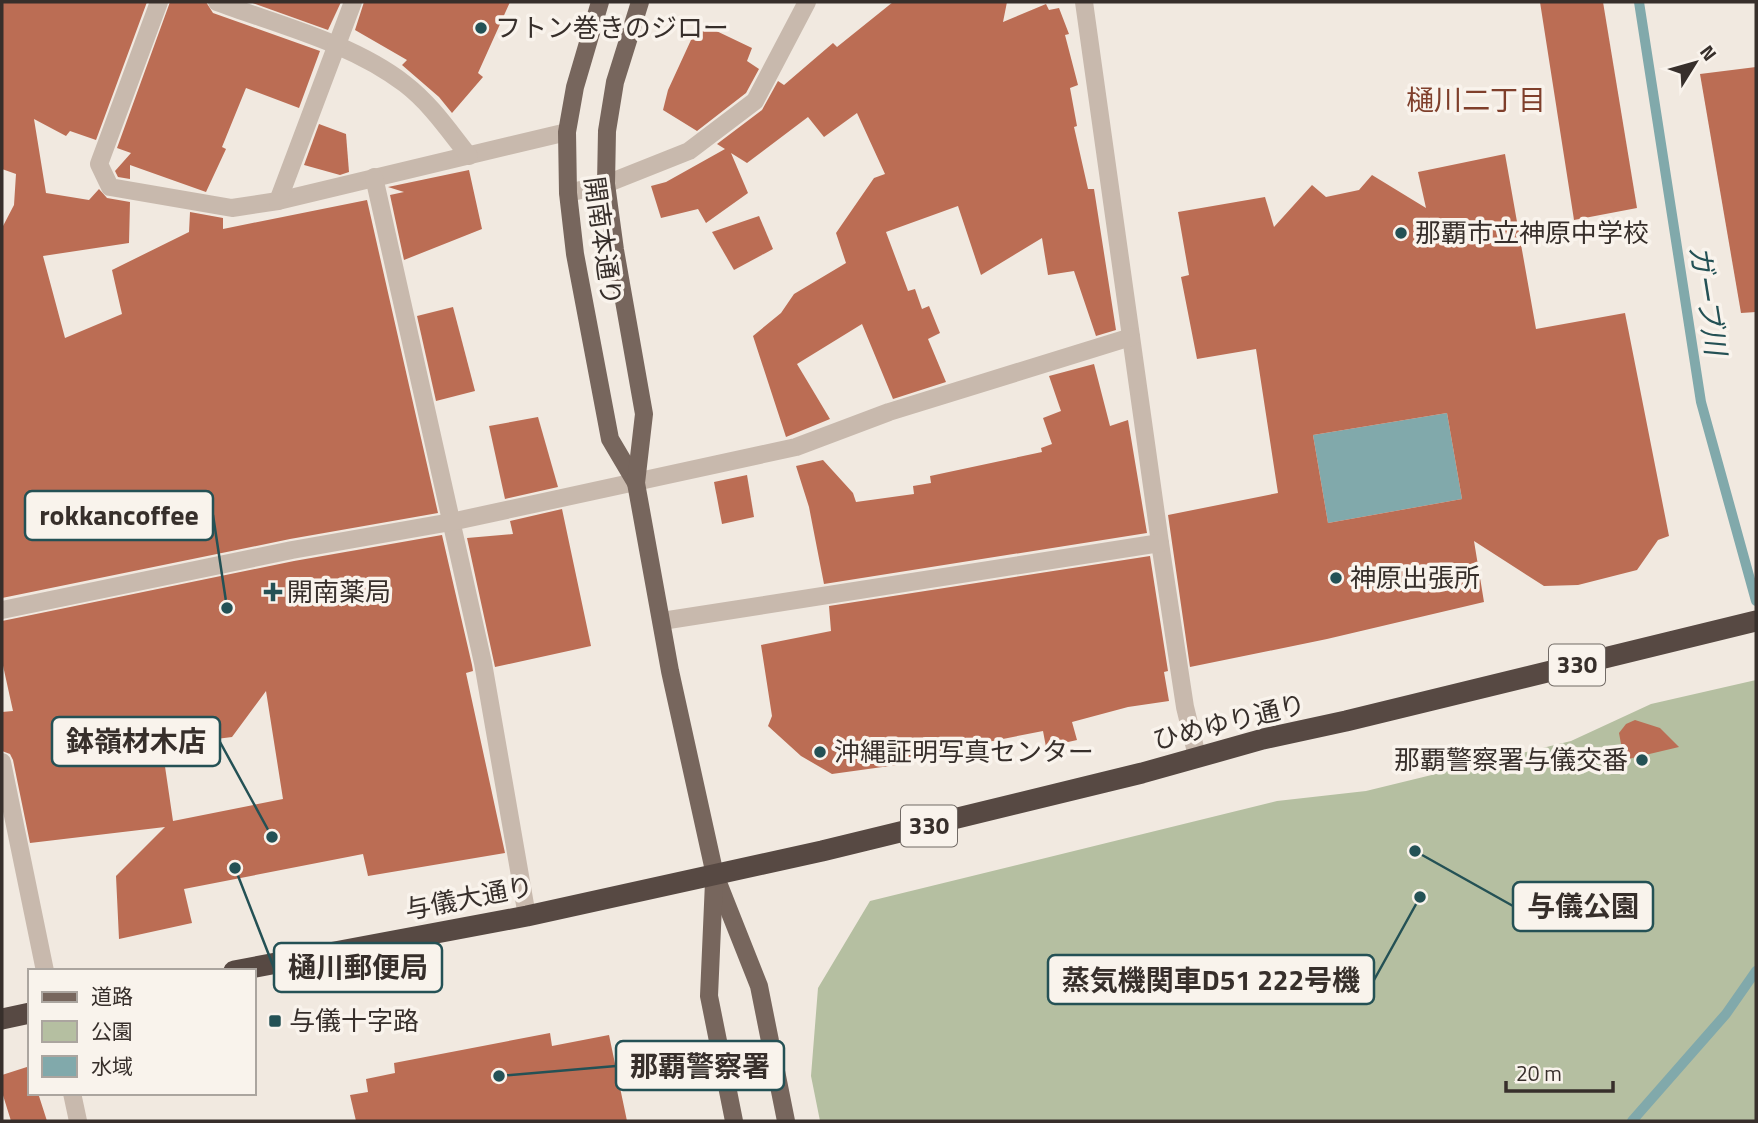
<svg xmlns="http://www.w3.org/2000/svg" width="1758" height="1123" font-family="'Titillium Web','Noto Sans JP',sans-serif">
  <rect width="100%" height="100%" fill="#f1e9e0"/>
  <path fill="#b5bfa1" d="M1756 680V1121H820L811 1076 818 988 870 901 1277 801 1366 791 1571 741 1651 704Z"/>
  <path fill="#81a9ab" d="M1447 413 1462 499 1328 523 1313 435Z"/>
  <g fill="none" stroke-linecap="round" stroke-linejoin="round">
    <g stroke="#81a9ab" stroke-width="10">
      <path d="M1639 2 1701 402 1756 601"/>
      <path d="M1632 1121 1726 1014 1756 971"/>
    </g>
  </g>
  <g fill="#bb6d54" fill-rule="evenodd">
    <path d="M2 2H147L96 140 70 131 66 136 34 119 46 193 89 200 99 189 107 198 130 202 129 243 43 256 65 338 122 314 112 270 189 232 190 212 223 218V229L367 200 438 513 290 539 2 598V228L14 205 16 174 2 169Z"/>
    <path d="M170 2H206L213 13 320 51 299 108 246 88 222 147 226 149 206 192 130 165V179L118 177 115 171 131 153 117 148Z"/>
    <path d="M250 2H341L328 30Z"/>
    <path d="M364 2H510L478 73 483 77 452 113 439 97 402 65 407 60 355 30Z"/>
    <path d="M893 2H1007L1003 22 1046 4 1049 10 1059 8 1069 34 1065 35 1078 85 1070 88 1077 126 1074 127 1088 189H1094L1116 330 1096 336 1074 271 1048 275 1042 238 981 275 958 206 886 232 908 291 915 289 922 309 929 306 940 333 928 339 946 382 893 399 862 324 797 364 830 419 786 437 753 336 781 313 794 294 846 263 836 233 874 178 885 174 857 113 824 137 808 117 747 163 731 153 748 193 706 223 698 209 661 218 651 186 666 182 725 149 717 144 762 110 778 81 784 85 833 43 837 47Z"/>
    <path d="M1540 2H1603L1637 208 1574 220Z"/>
    <path d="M708 27 752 48 747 61 759 69 746 93 697 131 663 110 668 90 691 40Z"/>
    <path d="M1756 67V312L1741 313 1700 74Z"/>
    <path d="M319 124 346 134 349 172 340 175 304 165Z"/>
    <path d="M1505 154 1536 329 1625 313 1669 536 1658 540 1637 570 1578 585 1544 586 1474 541 1484 602 1327 639 1190 667 1168 515 1278 493 1256 349 1197 359 1181 277 1189 275 1178 212 1265 197 1274 227 1312 185 1326 197 1359 190 1372 175 1426 208 1418 172ZM1447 413 1462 499 1328 523 1313 435Z"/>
    <path d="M469 170 482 229 404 260 390 195 404 192 388 187Z"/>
    <path d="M759 216 773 249 734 270 712 232Z"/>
    <path d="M453 307 475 391 436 401 417 316Z"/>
    <path d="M1094 364 1110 426 1128 420 1147 533 824 584 809 507 796 466 823 460 853 493 856 502 914 494 913 486 931 483 930 476 1042 452 1041 448 1052 444 1043 418 1061 411 1049 376Z"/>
    <path d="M538 417 558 487 505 499 489 426Z"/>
    <path d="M747 475 754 517 722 524 714 482Z"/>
    <path d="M562 509 591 646 495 667 467 538 513 534 510 521Z"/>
    <path d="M442 535 472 665 473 671 466 673 505 853 368 876 363 854 184 889 192 923 119 939 116 876 165 827 30 843 13 760 10 754 2 751V712L13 711 2 661V621L294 561ZM266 691 283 799 173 821 162 746 232 737Z"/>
    <path d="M1150 556 1168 671 1164 672 1169 701 1128 707 1072 722 1077 740 1046 747 1043 731 896 760 897 765 832 774 801 756 768 726 772 716 761 645 831 631 829 606Z"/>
    <path d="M1635 720 1660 728 1679 747 1624 760 1619 733 1626 724Z"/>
    <path d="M550 1033 552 1046 609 1035 627 1121H356L350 1095 368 1092 366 1079 395 1073 394 1063Z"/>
    <path d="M30 1066V1093H38L47 1121H11L2 1092V1075Z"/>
  </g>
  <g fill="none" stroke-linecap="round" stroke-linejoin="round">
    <g stroke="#c8b9ad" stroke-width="18">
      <path d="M159 2 99 164 110 187 232 208 278 201 567 132"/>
      <path d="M217 2C279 25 352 43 405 84 431 104 449 131 469 156"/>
      <path d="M1084 2 1160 543 1185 707 1197 756"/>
      <path d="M374 177 483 663 527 916"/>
      <path d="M568 193 606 184 689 151 755 101 807 2"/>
      <path d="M278 201 353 2"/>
      <path d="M2 610 292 550 451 522 796 447 889 412 1131 337"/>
      <path d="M662 621 1160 543"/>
      <path d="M2 762 45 971"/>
      <path d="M72 1093 78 1121"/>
    </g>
    <g stroke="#77665d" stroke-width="18">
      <path d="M600 2 575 87 567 132 568 193 575 254 610 439 636 483"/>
      <path d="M640 2 615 82 607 131 606 184 615 250 644 414 636 483 670 671 715 875 759 986 786 1121"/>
      <path d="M714 882 709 996 734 1121"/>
    </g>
    <g stroke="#574943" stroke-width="21">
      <path d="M234 971 527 916 822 851 1142 773 1263 739 1346 721 1756 621"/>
      <path d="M2 1019 30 1013"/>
    </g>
  </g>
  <g fill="#245155" stroke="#f9f3ec" stroke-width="2.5">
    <circle cx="481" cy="28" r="7"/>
    <circle cx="1401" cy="233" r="7"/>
    <circle cx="1336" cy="578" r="7"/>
    <path d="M269.5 581.5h7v7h7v7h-7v7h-7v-7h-7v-7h7z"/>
    <circle cx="820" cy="752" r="7"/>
    <circle cx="1642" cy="760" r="7"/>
    <rect x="268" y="1014" width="14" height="14" rx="3.5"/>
  </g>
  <g text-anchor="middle" stroke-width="7" stroke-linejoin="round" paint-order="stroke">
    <g fill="#f9f3ec" stroke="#716a65" stroke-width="2">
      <rect x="1549" y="644.5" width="56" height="41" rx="5"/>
      <rect x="901" y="805.5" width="56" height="41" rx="5"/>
    </g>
    <g font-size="24" font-weight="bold" fill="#372f2b">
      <text x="1577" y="673">330</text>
      <text x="929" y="834">330</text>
    </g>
    <g font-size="26" fill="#372f2b" stroke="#f9f3ec" text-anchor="start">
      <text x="495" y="37">フトン巻きのジロー</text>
      <text x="1415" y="242">那覇市立神原中学校</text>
      <text x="1350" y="587">神原出張所</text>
      <text x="287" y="601">開南薬局</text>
      <text x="834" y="761">沖縄証明写真センター</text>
      <text x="1628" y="769" text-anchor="end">那覇警察署与儀交番</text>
      <text x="289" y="1030">与儀十字路</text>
    </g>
    <g font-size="26" fill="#372f2b" stroke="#f9f3ec">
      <text transform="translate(603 241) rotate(82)" y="9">開南本通り</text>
      <text transform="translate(1229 722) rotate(-14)" y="9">ひめゆり通り</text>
      <text transform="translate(469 898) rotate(-11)" y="9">与儀大通り</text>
    </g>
    <g font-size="28" fill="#7f3f2b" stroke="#f9f3ec">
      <text x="1476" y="110">樋川二丁目</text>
    </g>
    <g font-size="28" font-style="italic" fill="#245155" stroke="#f9f3ec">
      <text transform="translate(1708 300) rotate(81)" y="10">ガーブ川</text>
    </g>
  </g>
  <path fill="none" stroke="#245155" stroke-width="2.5" d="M227 608L213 515M272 837L220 742M1415 851L1513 906M235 868L274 968M1420 897L1374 980M499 1076L616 1066"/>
  <g fill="#245155" stroke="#f9f3ec" stroke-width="2.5">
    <circle cx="227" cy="608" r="7"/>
    <circle cx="272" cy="837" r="7"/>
    <circle cx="1415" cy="851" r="7"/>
    <circle cx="235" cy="868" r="7"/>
    <circle cx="1420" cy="897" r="7"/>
    <circle cx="499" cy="1076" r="7"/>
  </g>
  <g fill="#f9f3ec" stroke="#245155" stroke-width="2.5">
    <rect x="25" y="491" width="188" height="49" rx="7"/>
    <rect x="52" y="717" width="168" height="49" rx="7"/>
    <rect x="1513" y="882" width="140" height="49" rx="7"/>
    <rect x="274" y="943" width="168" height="49" rx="7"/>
    <rect x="1048" y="955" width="326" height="49" rx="7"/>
    <rect x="616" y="1041" width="168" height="49" rx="7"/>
  </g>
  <g font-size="28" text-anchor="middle" font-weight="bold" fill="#372f2b">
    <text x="119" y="525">rokkancoffee</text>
    <text x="136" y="751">鉢嶺材木店</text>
    <text x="1583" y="916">与儀公園</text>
    <text x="358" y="977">樋川郵便局</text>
    <text x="1211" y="990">蒸気機関車D51 222号機</text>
    <text x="700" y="1076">那覇警察署</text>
  </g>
  <rect width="1758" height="1123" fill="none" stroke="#372f2b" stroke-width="7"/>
  <rect x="28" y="969" width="228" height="126" fill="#f9f3ec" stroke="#aba59f" stroke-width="2"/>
  <rect x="42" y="992" width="35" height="10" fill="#77665d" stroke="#aba59f" stroke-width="2"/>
  <text x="91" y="1004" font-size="21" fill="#372f2b">道路</text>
  <rect x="42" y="1021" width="35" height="21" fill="#b5bfa1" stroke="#aba59f" stroke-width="2"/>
  <text x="91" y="1039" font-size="21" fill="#372f2b">公園</text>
  <rect x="42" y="1056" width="35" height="21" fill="#81a9ab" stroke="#aba59f" stroke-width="2"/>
  <text x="91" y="1074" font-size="21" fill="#372f2b">水域</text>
  <g transform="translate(1695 63) rotate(53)" stroke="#f9f3ec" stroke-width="5" paint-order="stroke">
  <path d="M0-5L12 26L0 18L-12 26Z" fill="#372f2b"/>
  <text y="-10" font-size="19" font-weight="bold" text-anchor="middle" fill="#372f2b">N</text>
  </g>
  <path d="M1506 1081v10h107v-10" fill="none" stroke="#372f2b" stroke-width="3.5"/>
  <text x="1516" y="1081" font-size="21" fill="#372f2b" stroke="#f9f3ec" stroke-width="5" paint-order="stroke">20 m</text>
</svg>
